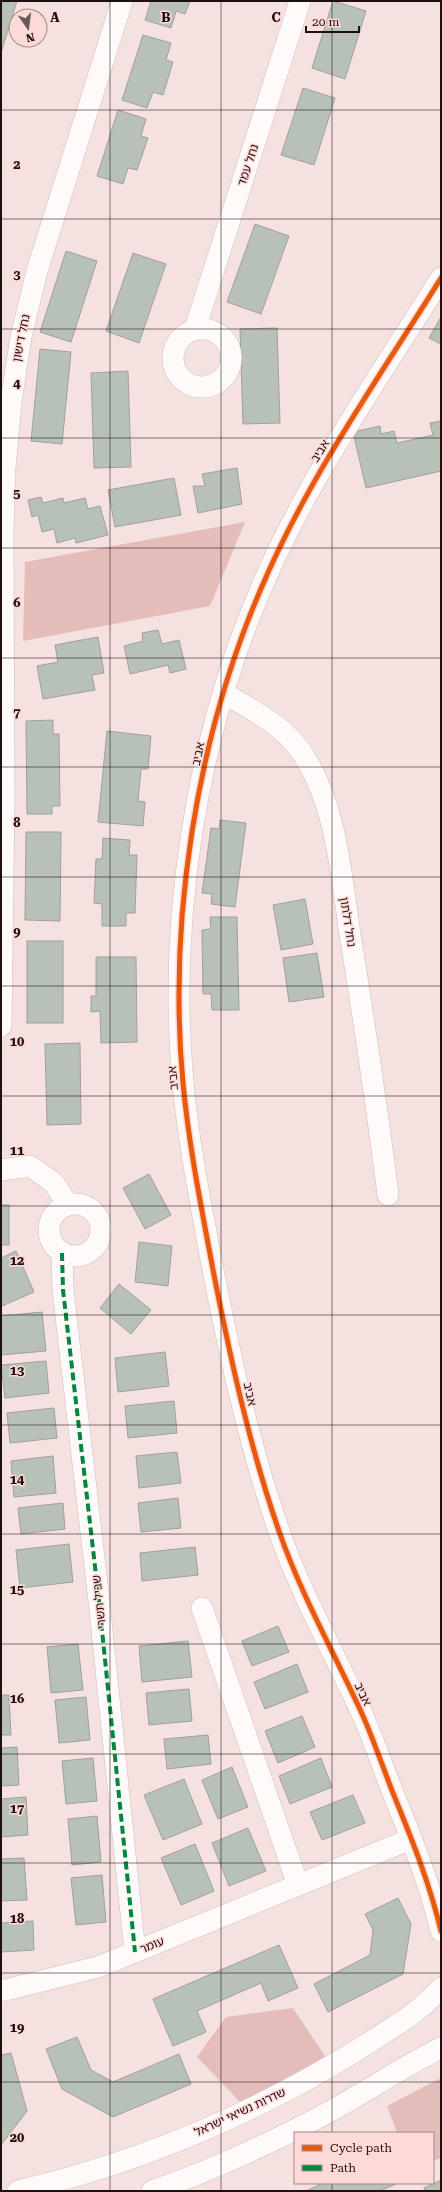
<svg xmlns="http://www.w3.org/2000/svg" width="442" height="2192" font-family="'Roboto Serif','Noto Sans Hebrew',serif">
  <rect width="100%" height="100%" fill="#f5e1df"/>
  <g fill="#e4bdbb">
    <path d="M245 522 210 606 23 641 25 562Z"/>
    <path d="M293 2008 331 2065 242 2104 197 2057 226 2017Z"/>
    <path d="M441 2078V2158L433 2161V2133H397L387 2106Z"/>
  </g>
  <g fill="#b8c1b8" stroke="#a2a09b">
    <path d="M1 1H17L1 53Z"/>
    <path d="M151 1H190L185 14 176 11 171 28 145 20Z"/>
    <path d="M333 1 366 11 345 79 312 68Z"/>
    <path d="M143 35 171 43 166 60 173 62 163 95 153 92 147 108 122 100Z"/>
    <path d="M303 88 335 98 314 165 281 155Z"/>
    <path d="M118 110 146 119 141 136 148 138 137 170 128 168 123 184 97 176Z"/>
    <path d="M255 224 289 236 261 314 227 302Z"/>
    <path d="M66 251 97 261 71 342 40 332Z"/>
    <path d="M133 253 166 264 139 343 106 331Z"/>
    <path d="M441 317V344L429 338Z"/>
    <path d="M277 328 280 423 243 424 240 329Z"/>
    <path d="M40 349 71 352 62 444 31 441Z"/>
    <path d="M128 371 131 467 94 468 91 373Z"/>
    <path d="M441 421V471L366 488 353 432 380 426 381 434 394 431 397 443 433 435 430 423Z"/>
    <path d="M237 468 242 504 198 513 193 486H205L202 474Z"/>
    <path d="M174 478 181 515 115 527 108 490Z"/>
    <path d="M41 497 43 503 63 498 64 503 85 498 88 509 100 506 108 535 76 543 75 538 57 543 54 529 42 532 38 515 32 517 28 500Z"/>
    <path d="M158 630 162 644 179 640 186 669 170 673 168 665 130 674 124 646 143 641 142 633Z"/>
    <path d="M98 637 104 673 92 675 95 690 43 699 37 666 58 662 55 645Z"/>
    <path d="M53 720V734H59L60 806H52V814H27L26 721Z"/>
    <path d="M107 731 151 736 148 769H141L138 801 145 802 143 826 98 822Z"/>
    <path d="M220 820 246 823 235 907 211 904 212 894 202 893 211 828 219 829Z"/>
    <path d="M26 832H61L60 921 25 920Z"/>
    <path d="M103 838 130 840 129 855H137L135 913H126V926H102V904L94 903 96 859H102Z"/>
    <path d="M305 899 313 944 281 950 273 905Z"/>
    <path d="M210 917H237L239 1010H212L211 994H203L202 930 211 929Z"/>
    <rect x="27" y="941" width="36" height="82"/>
    <path d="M317 953 324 997 289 1002 283 958Z"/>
    <path d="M96 957H136L137 1042 101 1043 100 1011 91 1012V996H96Z"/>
    <path d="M80 1043 81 1124 47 1125 45 1044Z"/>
    <path d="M149 1174 171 1215 145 1229 123 1188Z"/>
    <rect x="1" y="1205" width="8" height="40"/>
    <path d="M139 1242 172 1246 168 1286 135 1282Z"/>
    <path d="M16 1251 34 1292 2 1306 1 1258Z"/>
    <path d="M119 1284 151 1310 131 1334 100 1308Z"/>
    <path d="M42 1312 46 1351 1 1355V1316Z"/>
    <path d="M165 1352 169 1386 118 1392 115 1358Z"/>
    <path d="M46 1361 49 1393 5 1398 1 1365Z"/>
    <path d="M174 1401 177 1433 128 1438 125 1406Z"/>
    <path d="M54 1408 57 1438 10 1443 7 1413Z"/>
    <path d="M177 1452 181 1483 139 1488 136 1456Z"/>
    <path d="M53 1456 56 1493 14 1497 11 1461Z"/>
    <path d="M178 1498 181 1528 141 1532 138 1503Z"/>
    <path d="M63 1503 65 1529 21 1534 18 1508Z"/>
    <path d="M69 1544 73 1582 20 1588 16 1550Z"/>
    <path d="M195 1547 198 1575 142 1581 140 1553Z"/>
    <path d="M278 1626 289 1652 252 1666 242 1641Z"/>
    <path d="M188 1641 192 1677 142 1682 139 1646Z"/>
    <path d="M78 1644 83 1690 51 1693 47 1647Z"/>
    <path d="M297 1664 308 1692 265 1709 254 1682Z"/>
    <path d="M189 1689 192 1721 149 1725 146 1693Z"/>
    <path d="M1 1695H9L11 1735H1Z"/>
    <path d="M86 1697 90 1740 59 1743 55 1700Z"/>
    <path d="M302 1716 315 1747 278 1763 265 1731Z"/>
    <path d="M208 1735 211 1764 167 1769 164 1739Z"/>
    <path d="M17 1747 19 1785 1 1786V1748Z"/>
    <path d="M93 1758 97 1801 66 1804 62 1761Z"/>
    <path d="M321 1758 332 1787 290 1804 279 1776Z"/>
    <path d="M232 1767 248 1807 218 1819 202 1780Z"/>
    <path d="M184 1779 202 1824 163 1840 144 1795Z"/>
    <path d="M353 1795 365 1823 322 1840 310 1812Z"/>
    <path d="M26 1797 28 1835 1 1837V1799Z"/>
    <path d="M97 1816 101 1862 72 1865 68 1819Z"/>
    <path d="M248 1828 266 1871 229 1886 212 1843Z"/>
    <path d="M195 1844 214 1891 181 1905 161 1858Z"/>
    <path d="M24 1858 27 1900 1 1901V1859Z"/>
    <path d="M102 1875 106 1922 76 1925 71 1878Z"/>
    <path d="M398 1898 411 1924 403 1974 328 2012 314 1984 370 1955 373 1930 365 1914Z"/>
    <path d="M33 1921 34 1950 1 1952V1923Z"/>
    <path d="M279 1945 298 1988 268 2001 261 1983 197 2011 206 2032 173 2046 153 1999Z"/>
    <path d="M77 2037 91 2070 113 2082 179 2054 191 2084 113 2117 62 2089 46 2049Z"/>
    <path d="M11 2053 27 2111 1 2145V2055Z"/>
    <path d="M441 2180V2191H425L424 2188Z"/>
    <path d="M323 2183H398L380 2191H306Z"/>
  </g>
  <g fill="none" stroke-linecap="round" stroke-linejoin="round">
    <g stroke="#cfbebd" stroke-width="22">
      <g id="minor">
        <path d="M441 278C377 381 307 479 260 591 196 740 168 922 183 1083 189 1147 202 1211 214 1275 231 1361 250 1448 279 1531 301 1595 335 1654 363 1716 375 1743 384 1771 395 1798 413 1842 430 1885 441 1931"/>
        <circle cx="202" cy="358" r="29"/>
        <path d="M195 329 300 1"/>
        <path d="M224 693C254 712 285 725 304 756 337 808 341 875 350 934 364 1021 377 1107 388 1195"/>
        <path d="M1 1026 4 800 3 534 5 468 11 402 21 337 37 271 122 1"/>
        <path d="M1 1170 30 1166 54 1183 68 1205"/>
        <circle cx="75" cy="1230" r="26"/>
        <path d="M62 1253 63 1290 99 1601 135 1952"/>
        <path d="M202 1608 298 1885"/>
        <path d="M1 1991 98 1967 411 1839"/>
        <path d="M18 2191C138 2163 254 2114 359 2049 388 2030 418 2014 441 1988"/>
        <path d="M152 2191C213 2170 271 2143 327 2113 366 2092 402 2067 441 2048"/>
      </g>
    </g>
    <use href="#minor" stroke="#fefafa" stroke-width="21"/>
    <path stroke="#00873e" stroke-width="4" stroke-dasharray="8 4" stroke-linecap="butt" d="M62 1253 63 1290 99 1601 135 1952"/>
    <g stroke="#fdd9d7" stroke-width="8">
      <path id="cycleway" d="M441 278C377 381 307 479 260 591 196 740 168 922 183 1083 189 1147 202 1211 214 1275 231 1361 250 1448 279 1531 301 1595 335 1654 363 1716 375 1743 384 1771 395 1798 413 1842 430 1885 441 1931"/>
    </g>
    <use href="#cycleway" stroke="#e8590c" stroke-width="5"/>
  </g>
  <path fill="none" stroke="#1f1010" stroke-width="1" stroke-opacity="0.55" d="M110 1V2191M221 1V2191M332 1V2133M1 110H441M1 219H441M1 329H441M1 438H441M1 548H441M1 658H441M1 767H441M1 877H441M1 986H441M1 1096H441M1 1206H441M1 1315H441M1 1425H441M1 1534H441M1 1644H441M1 1754H441M1 1863H441M1 1973H441M1 2082H441M332 2183V2191"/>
  <g text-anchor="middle" stroke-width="3" stroke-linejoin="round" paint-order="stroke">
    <g font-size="12" fill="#1f1010" stroke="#fdd9d7">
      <text transform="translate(248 165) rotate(-72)" y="4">נחל עמד</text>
      <text transform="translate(21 338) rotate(-79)" y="4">נחל דישון</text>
      <text transform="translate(320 451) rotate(-58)" y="4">אביב</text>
      <text transform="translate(198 754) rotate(-78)" y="4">אביב</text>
      <text transform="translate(348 922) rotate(81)" y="4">נחל דלתון</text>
      <text transform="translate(173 1078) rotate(-95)" y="4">אביב</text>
      <text transform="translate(250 1394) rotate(77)" y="4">אביב</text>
      <text transform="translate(99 1602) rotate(-96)" y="4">שביל תשרי</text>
      <text transform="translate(363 1694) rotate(65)" y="4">אביב</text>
      <text transform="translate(152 1945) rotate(-22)" y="4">עומר</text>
      <text transform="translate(240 2112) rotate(-25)" y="4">שדרות נשיאי ישראל</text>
    </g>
  </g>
  <g font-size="13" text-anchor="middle" font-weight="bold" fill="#1f1010" stroke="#fdd9d7" stroke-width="3" stroke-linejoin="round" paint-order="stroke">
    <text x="55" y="22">A</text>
    <text x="166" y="22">B</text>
    <text x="276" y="22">C</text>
    <text x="17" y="169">2</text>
    <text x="17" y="279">3</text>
    <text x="17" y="388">4</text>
    <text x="17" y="498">5</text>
    <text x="17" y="607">6</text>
    <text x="17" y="717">7</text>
    <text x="17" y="827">8</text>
    <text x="17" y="936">9</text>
    <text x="17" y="1046">10</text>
    <text x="17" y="1155">11</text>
    <text x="17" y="1265">12</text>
    <text x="17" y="1375">13</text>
    <text x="17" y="1484">14</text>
    <text x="17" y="1594">15</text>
    <text x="17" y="1703">16</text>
    <text x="17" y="1813">17</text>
    <text x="17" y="1923">18</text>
    <text x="17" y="2032">19</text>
    <text x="17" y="2142">20</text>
  </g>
  <rect width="442" height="2192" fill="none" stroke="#1f1010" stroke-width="4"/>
  <rect x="294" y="2132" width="140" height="52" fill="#fdd9d7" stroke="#a48987"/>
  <rect x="302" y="2145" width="20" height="6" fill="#e8590c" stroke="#a48987"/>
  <text x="330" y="2152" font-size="12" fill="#1f1010">Cycle path</text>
  <rect x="302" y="2165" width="20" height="6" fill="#00873e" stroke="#a48987"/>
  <text x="330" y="2172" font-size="12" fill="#1f1010">Path</text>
  <g transform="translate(28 28) rotate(166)"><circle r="19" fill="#fdd9d7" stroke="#a48987"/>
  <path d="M0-3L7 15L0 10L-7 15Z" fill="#6a5958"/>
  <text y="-6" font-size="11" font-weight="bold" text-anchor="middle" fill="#1f1010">N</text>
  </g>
  <path d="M306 26v6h53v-6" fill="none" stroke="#1f1010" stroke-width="2"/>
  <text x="312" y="26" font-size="12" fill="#1f1010" stroke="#fdd9d7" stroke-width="3" paint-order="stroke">20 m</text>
</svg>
